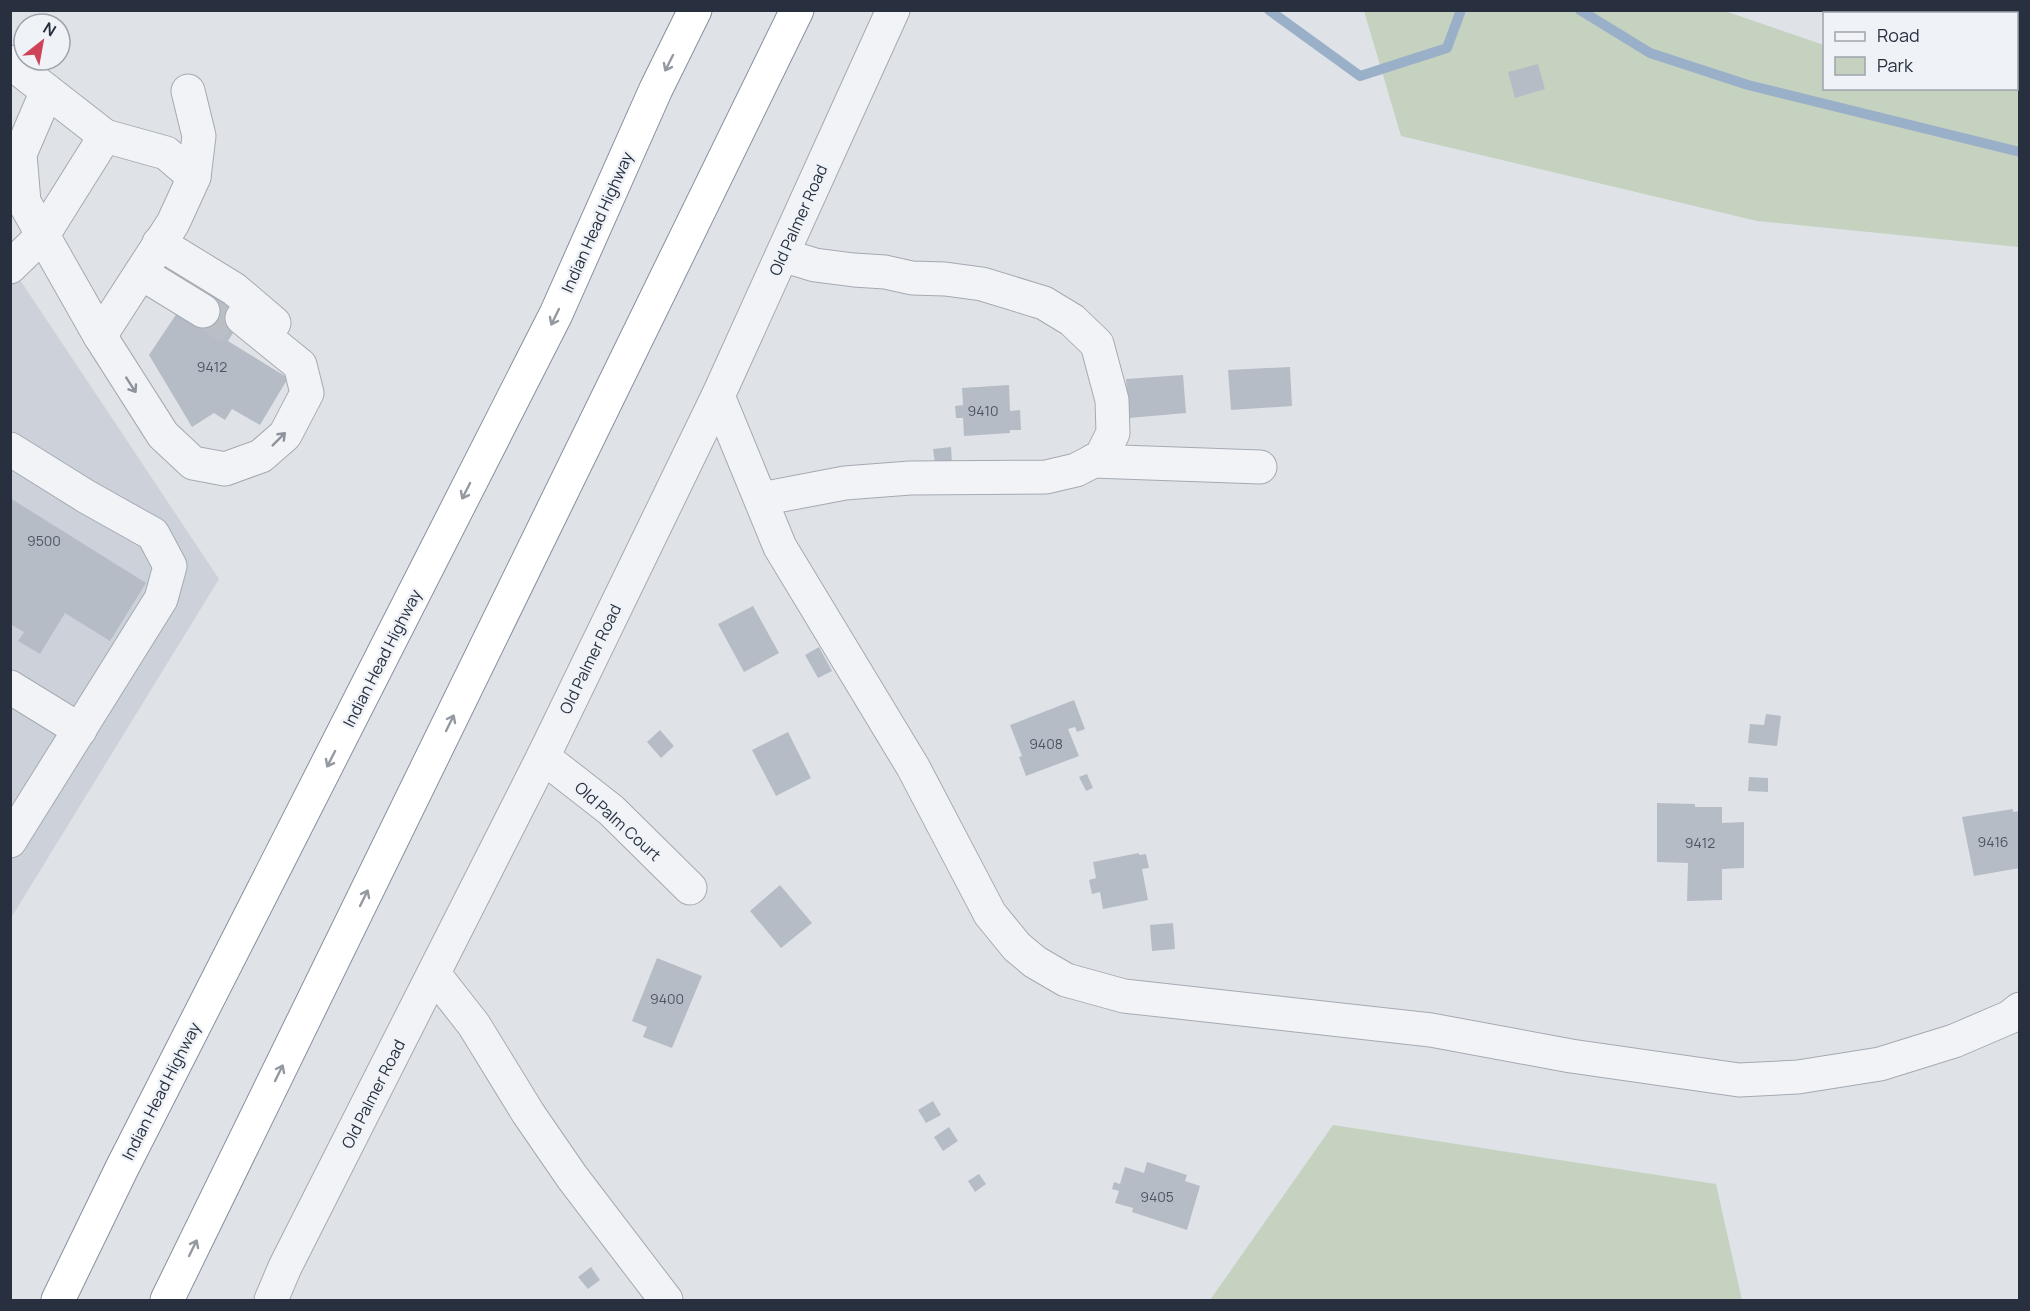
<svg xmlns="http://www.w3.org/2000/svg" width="2030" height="1311" font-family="Manrope,sans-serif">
  <rect width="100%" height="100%" fill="#dfe3e8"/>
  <path fill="#cdd2da" d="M10 265 219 579 11 918H10Z"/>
  <g fill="#c5d2c0">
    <path d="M1364 11H1725L1824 45V88H2016L2017 63H2019V247L1757 221 1401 136Z"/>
    <path d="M1333 1125 1716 1184 1742 1300H1210Z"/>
  </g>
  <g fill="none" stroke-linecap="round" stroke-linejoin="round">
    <g stroke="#9ab0c9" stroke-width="10">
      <path d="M1269 10 1360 76 1447 48 1461 10"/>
      <path d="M1580 10 1650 53 1748 85 2020 152"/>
    </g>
  </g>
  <g fill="#b6bcc5">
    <path d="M1538 64 1545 89 1515 98 1508 72Z"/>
    <path d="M219 286 242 318 228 341 288 378 260 425 232 409 225 420 214 413 192 427 149 355 179 310 196 321Z"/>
    <path d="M1290 367 1292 406 1231 410 1228 370Z"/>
    <path d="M1183 375 1186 413 1129 418 1126 379Z"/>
    <path d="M1009 385 1010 411 1020 410 1021 430H1010V433L964 436 963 418H956L955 406 963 405 962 388Z"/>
    <path d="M951 447 952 463 935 464 933 449Z"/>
    <path d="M10 498 146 583 110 641 65 613 40 654 18 641 24 632 10 624Z"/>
    <path d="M753 606 779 653 744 672 718 624Z"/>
    <path d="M819 647 832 671 818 678 805 655Z"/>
    <path d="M1074 700 1085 729 1077 732 1075 727 1068 729 1079 756 1026 776 1019 757 1022 756 1010 725Z"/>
    <path d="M1766 714 1781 716 1777 746 1748 743 1750 724 1764 725Z"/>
    <path d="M660 730 674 746 661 758 647 742Z"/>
    <path d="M788 732 811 778 776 796 752 750Z"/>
    <path d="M1087 774 1093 788 1086 791 1079 777Z"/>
    <path d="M1749 777 1768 778V792L1748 791Z"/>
    <path d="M1657 803 1695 804V807H1722V823L1744 822V868L1722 869V900L1687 901 1688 863 1657 862Z"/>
    <path d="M2013 809V812L2020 811V868L1974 876 1962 817Z"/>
    <path d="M1139 853V855L1146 854 1149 868 1142 869 1148 900 1103 909 1100 892 1092 894 1089 880 1096 878 1093 862Z"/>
    <path d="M780 885 812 923 781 948 750 911Z"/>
    <path d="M1173 923 1175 949 1152 951 1150 925Z"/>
    <path d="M657 958 702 976 672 1048 643 1037 647 1027 632 1021Z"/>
    <path d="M933 1101 941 1115 926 1123 918 1110Z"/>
    <path d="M949 1127 958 1141 943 1151 934 1137Z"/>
    <path d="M1147 1162 1187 1175 1185 1181 1200 1186 1187 1230 1132 1212 1133 1208 1115 1203 1119 1191 1112 1189 1114 1182 1120 1184 1125 1167 1144 1173Z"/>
    <path d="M979 1174 986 1184 975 1192 968 1181Z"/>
    <path d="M591 1267 600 1280 588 1289 578 1277Z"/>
  </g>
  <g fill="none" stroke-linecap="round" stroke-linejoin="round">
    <path stroke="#babfc6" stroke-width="33" stroke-dasharray="33 16" stroke-linecap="butt" d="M203 311 234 331"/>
    <g stroke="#a4aab2" stroke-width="35">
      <g id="minor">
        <path d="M10 62 105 136 166 153 194 177 173 223 100 336"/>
        <path d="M47 91 20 154 24 202 100 336 163 435 193 463 225 469 261 456 285 435 307 393 300 365 242 318"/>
        <path d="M188 91 199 136 194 177"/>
        <path d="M159 243 234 289 274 323"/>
        <path d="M10 267 43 235 105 136"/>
        <path d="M141 273 203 311"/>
        <path d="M718 396 780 547 913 767 990 914 1017 947 1035 962 1066 980 1124 996 1431 1030 1571 1056 1739 1080 1798 1077 1880 1064 1954 1041 2010 1017 2020 1009"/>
        <path d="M10 449 87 497 153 534 170 566 161 599 10 841"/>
        <path d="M1093 461 1260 467"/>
        <path d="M761 499 845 483 910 478 1046 477 1076 470 1101 457 1113 433 1112 400 1097 344 1072 320 1044 303 982 284 945 279 912 278 885 272 854 270 815 265 782 255"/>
        <path d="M10 687 80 730"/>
        <path d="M543 757 611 810 690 888"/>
        <path d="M434 974 474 1025 528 1113 572 1177 666 1300"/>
        <path d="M271 1300 285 1267 543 757 718 396 893 10"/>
      </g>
    </g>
    <g stroke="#86909f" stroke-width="35">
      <g id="highway">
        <path d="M58 1300 122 1168 556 314 656 89 695 10"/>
        <path d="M167 1300 797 10"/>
      </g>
    </g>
    <use href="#minor" stroke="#f2f3f7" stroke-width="33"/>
    <use href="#highway" stroke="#fff" stroke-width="33"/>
  </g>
  <defs><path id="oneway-shaft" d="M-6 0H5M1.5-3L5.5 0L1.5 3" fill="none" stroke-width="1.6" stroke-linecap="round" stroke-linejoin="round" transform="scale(1.5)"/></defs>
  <g stroke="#9498a0">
    <use href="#oneway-shaft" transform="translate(669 63) rotate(117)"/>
    <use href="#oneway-shaft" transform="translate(555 317) rotate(116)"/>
    <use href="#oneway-shaft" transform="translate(466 491) rotate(117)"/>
    <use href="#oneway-shaft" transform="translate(450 723) rotate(-64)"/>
    <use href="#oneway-shaft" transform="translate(331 759) rotate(117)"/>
    <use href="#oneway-shaft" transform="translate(364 898) rotate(-64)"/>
    <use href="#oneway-shaft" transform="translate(279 1073) rotate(-64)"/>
    <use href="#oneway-shaft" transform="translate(193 1248) rotate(-64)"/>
  </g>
  <g stroke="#8d929c">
    <use href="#oneway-shaft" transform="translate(131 385) rotate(57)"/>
    <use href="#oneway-shaft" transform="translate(279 439) rotate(-45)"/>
  </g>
  <g text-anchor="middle" stroke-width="5" stroke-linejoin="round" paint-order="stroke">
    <g font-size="14" fill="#4c5361">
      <text x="212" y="372">9412</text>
      <text x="983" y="416">9410</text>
      <text x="44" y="546">9500</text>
      <text x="1046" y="749">9408</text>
      <text x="1993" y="847">9416</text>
      <text x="1700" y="848">9412</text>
      <text x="667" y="1004">9400</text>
      <text x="1157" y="1202">9405</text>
    </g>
    <g font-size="16" fill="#283040" stroke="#eff2f6">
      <text transform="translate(798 220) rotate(-66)" y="6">Old Palmer Road</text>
      <text transform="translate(597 222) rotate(-66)" y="6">Indian Head Highway</text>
      <text transform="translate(382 658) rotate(-63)" y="6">Indian Head Highway</text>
      <text transform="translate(590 659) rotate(-64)" y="6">Old Palmer Road</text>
      <text transform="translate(618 821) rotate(42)" y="6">Old Palm Court</text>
      <text transform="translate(161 1091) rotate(-63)" y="6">Indian Head Highway</text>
      <text transform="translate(373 1094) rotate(-63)" y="6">Old Palmer Road</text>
    </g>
  </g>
  <rect width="2030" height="1311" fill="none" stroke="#283040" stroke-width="24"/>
  <rect x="1823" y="12" width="195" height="78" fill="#eff2f6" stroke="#9fa4ad" stroke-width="1.5"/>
  <rect x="1835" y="32" width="30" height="9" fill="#f2f3f7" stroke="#9fa4ad" stroke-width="1.5"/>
  <text x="1877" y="42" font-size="18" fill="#283040">Road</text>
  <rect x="1835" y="57" width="30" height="18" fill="#c5d2c0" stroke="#9fa4ad" stroke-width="1.5"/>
  <text x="1877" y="72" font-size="18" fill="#283040">Park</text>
  <g transform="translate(42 42) rotate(31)"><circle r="28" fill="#eff2f6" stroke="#9fa4ad" stroke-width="1.5"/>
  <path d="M0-4.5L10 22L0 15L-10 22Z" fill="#ce4357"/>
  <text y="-9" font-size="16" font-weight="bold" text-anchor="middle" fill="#283040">N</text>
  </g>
</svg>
